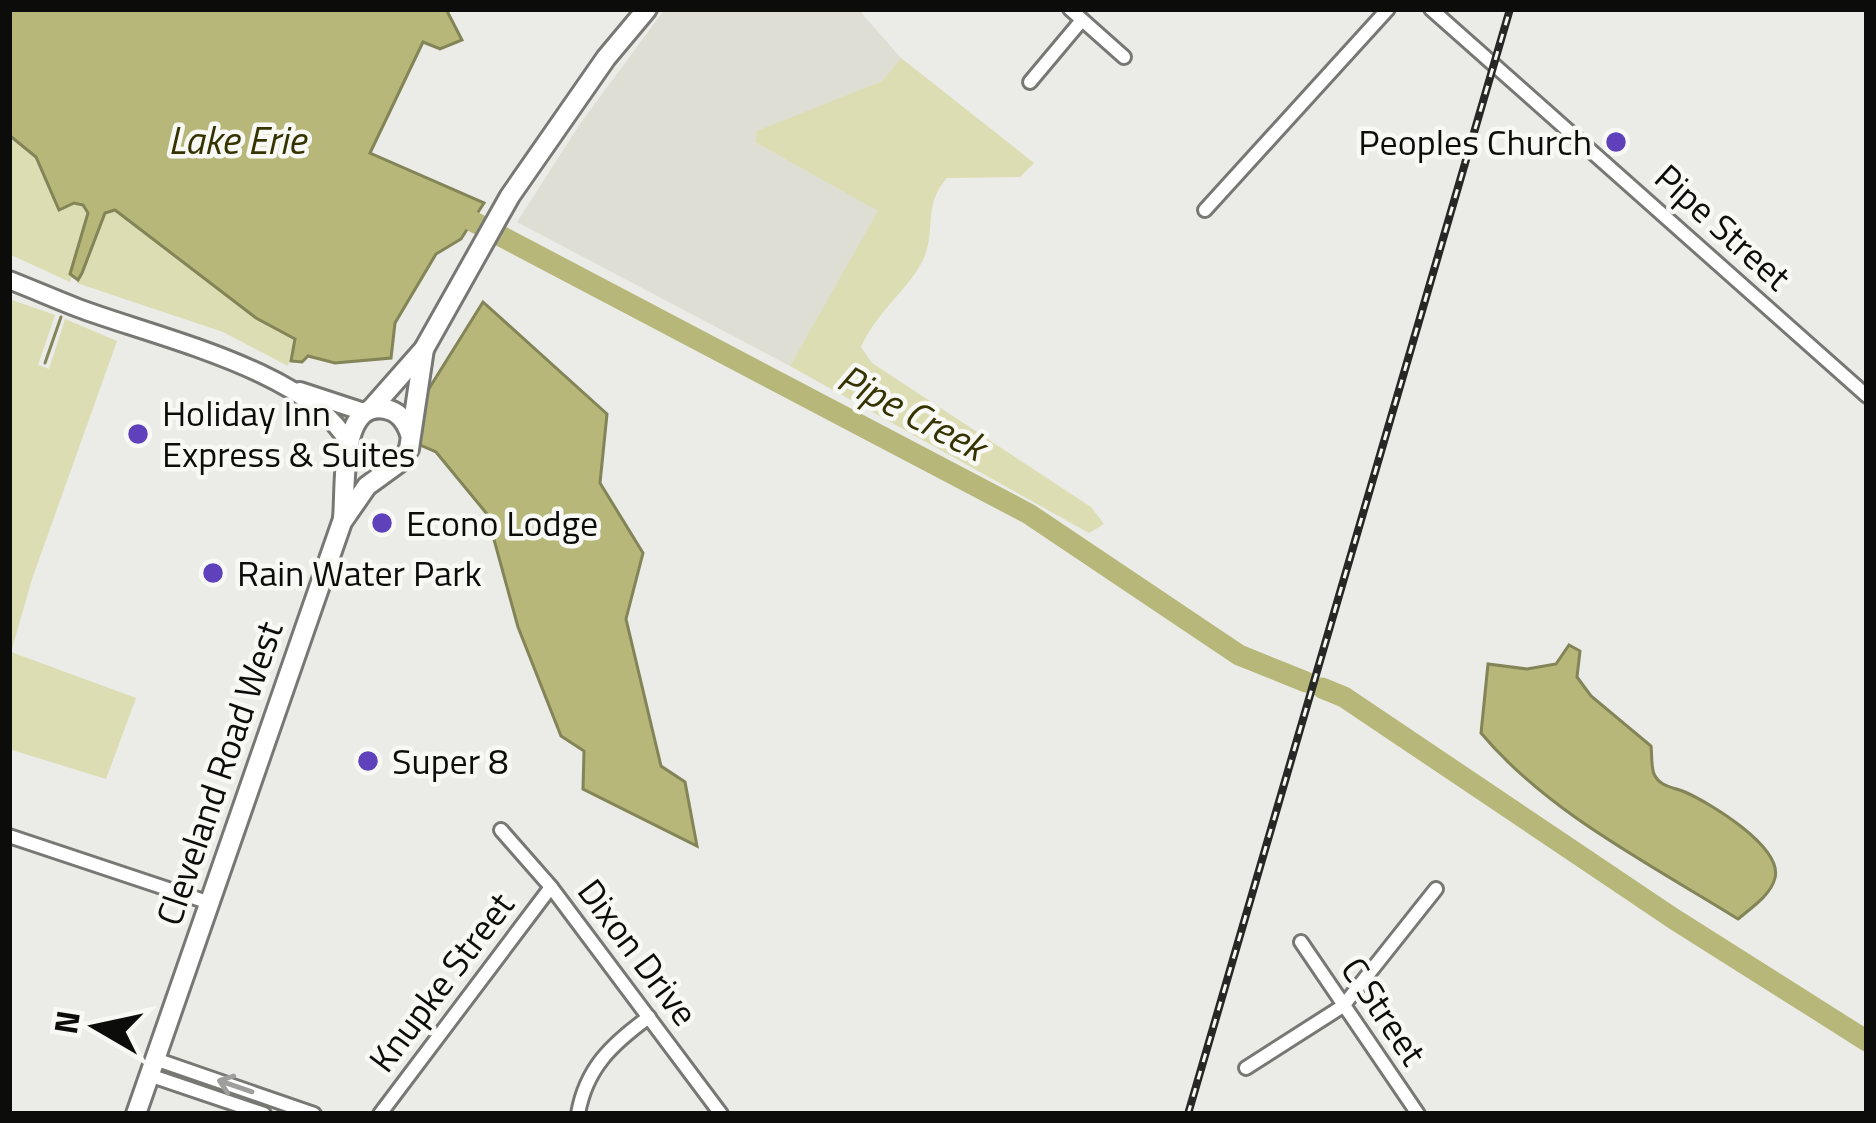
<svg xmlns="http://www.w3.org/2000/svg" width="1876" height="1123" font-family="'Titillium Web',sans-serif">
  <rect width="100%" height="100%" fill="#ebebe7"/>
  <path fill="#deded4" d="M665 9H858L901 58 882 81 757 132 755 142 879 211 790 366 517 222 580 124Z"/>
  <g fill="#dcddb2">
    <path d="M901 58 1034 163 1020 177 947 178C922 206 937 230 923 260 908 290 877 311 861 347L872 363 1091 507 1104 524 1089 533 790 366 878 211 755 142 757 131 882 81Z"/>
    <path d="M9 135 36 157 59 209 74 203 83 205 88 214 70 282 9 254Z"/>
    <path d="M115 210 256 318 295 340 288 366 223 332 77 283 105 212Z"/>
    <path d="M9 299 55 315 38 365 49 369 65 319 117 341 32 579 11 652 136 698 106 779 9 749Z"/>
  </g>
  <g fill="#b6b778" stroke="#838457" stroke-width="3">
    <path d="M9 9H446L462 40 440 49 423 42 370 153 484 203 461 239 436 254 395 323 391 358 335 363 308 356 302 362 291 361 295 339 256 318 115 210 105 213 82 273 78 280 70 274 88 213 83 205 74 203 59 210 36 157 9 135Z"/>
    <path d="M483 302 607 414 600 483 643 553 626 619 661 766 685 782 697 846 583 789 584 751 561 736 518 627 487 514 436 452 418 444 420 403Z"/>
    <path d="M1569 645 1580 651 1577 677 1591 696 1651 746C1652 754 1651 766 1654 774 1660 787 1673 787 1685 792 1710 803 1783 847 1775 878 1771 895 1751 908 1738 919 1650 864 1548 813 1481 733L1488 664 1527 669 1556 664Z"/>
  </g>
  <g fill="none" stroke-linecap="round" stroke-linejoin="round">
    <path stroke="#838457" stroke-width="3" d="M45 363 61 317"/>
    <g stroke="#b6b778" stroke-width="21">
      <path d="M474 222 1029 514 1239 655 1306 682"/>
      <path d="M1322 688 1344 697 1674 919 1867 1041"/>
    </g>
    <g stroke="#777774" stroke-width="18">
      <g id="street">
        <path d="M1070 9 1124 57"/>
        <path d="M1431 9 1867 396"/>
        <path d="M1030 82 1082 20"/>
        <path d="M1205 210 1388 9"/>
        <path d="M501 830 551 887 721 1114"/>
        <path d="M9 836 210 903"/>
        <path d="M1301 942 1418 1114"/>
        <path d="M155 1059 314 1114"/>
        <path d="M1246 1068 1343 1006 1436 889"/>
        <path d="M149 1075 264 1114"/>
        <path d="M380 1114 551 887"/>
        <path d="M578 1114C586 1068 612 1044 649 1017"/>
      </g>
    </g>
    <g stroke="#777774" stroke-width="22">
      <g id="secondary">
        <path d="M9 280C32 289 55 299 78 308 152 336 311 371 349 444"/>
        <path d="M300 391 364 412"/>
      </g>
    </g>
    <g stroke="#777774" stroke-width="24">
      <g id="primary">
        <path d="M371 409 424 349 510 196 606 58 647 9"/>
        <path d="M343 518C346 487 339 400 385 409 399 411 406 422 410 434"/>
        <path d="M136 1114 342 522 367 486 400 462 409 449 424 349"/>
      </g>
    </g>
    <use href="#street" stroke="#fff" stroke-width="12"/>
    <use href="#secondary" stroke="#fff" stroke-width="16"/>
    <use href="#primary" stroke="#fff" stroke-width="18"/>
    <g stroke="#272826" stroke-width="8">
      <path id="rail" d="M1188 1114 1510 9"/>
    </g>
    <use href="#rail" stroke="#f8f8f5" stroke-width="3" stroke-dasharray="9" stroke-linecap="butt"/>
  </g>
  <defs><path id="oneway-shaft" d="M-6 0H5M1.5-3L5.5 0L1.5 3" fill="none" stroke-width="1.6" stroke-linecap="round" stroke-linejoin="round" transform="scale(3)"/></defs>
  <use stroke="#9e9e9d" href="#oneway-shaft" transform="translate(235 1086) rotate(-161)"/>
  <g fill="#5f42bb" stroke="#f8f8f5" stroke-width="4.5">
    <circle cx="1616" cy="142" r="12"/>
    <circle cx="138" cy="434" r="12"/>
    <circle cx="382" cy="523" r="12"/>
    <circle cx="213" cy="573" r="12"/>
    <circle cx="368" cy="761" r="12"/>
  </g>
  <g text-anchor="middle" stroke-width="9" stroke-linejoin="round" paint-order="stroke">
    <g font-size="36" fill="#0c0d0b" stroke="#f8f8f5" text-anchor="start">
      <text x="1592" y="155" text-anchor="end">Peoples Church</text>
      <text x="162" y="426">Holiday Inn<tspan x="162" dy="41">Express &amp; Suites</tspan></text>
      <text x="406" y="536">Econo Lodge</text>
      <text x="237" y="586">Rain Water Park</text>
      <text x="392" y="774">Super 8</text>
    </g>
    <g font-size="36" fill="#0c0d0b" stroke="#f8f8f5">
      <text transform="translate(1723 227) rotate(42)" y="13">Pipe Street</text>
      <text transform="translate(219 773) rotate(-71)" y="13">Cleveland Road West</text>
      <text transform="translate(638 952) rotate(53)" y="13">Dixon Drive</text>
      <text transform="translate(441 982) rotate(-53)" y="13">Knupke Street</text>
      <text transform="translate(1384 1011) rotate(56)" y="13">C Street</text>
    </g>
    <g font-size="39" font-style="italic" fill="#353400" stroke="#f8f8f5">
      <text x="237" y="154">Lake Erie</text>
      <text transform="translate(912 412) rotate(28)" y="14">Pipe Creek</text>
    </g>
  </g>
  <rect width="1876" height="1123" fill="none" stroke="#0c0d0b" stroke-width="24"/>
  <g transform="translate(96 1027) rotate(279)" stroke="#f8f8f5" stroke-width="9" paint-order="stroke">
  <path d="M0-9L21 45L0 30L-21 45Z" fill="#0c0d0b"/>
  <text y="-18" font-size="33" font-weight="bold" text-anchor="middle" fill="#0c0d0b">N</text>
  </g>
</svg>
